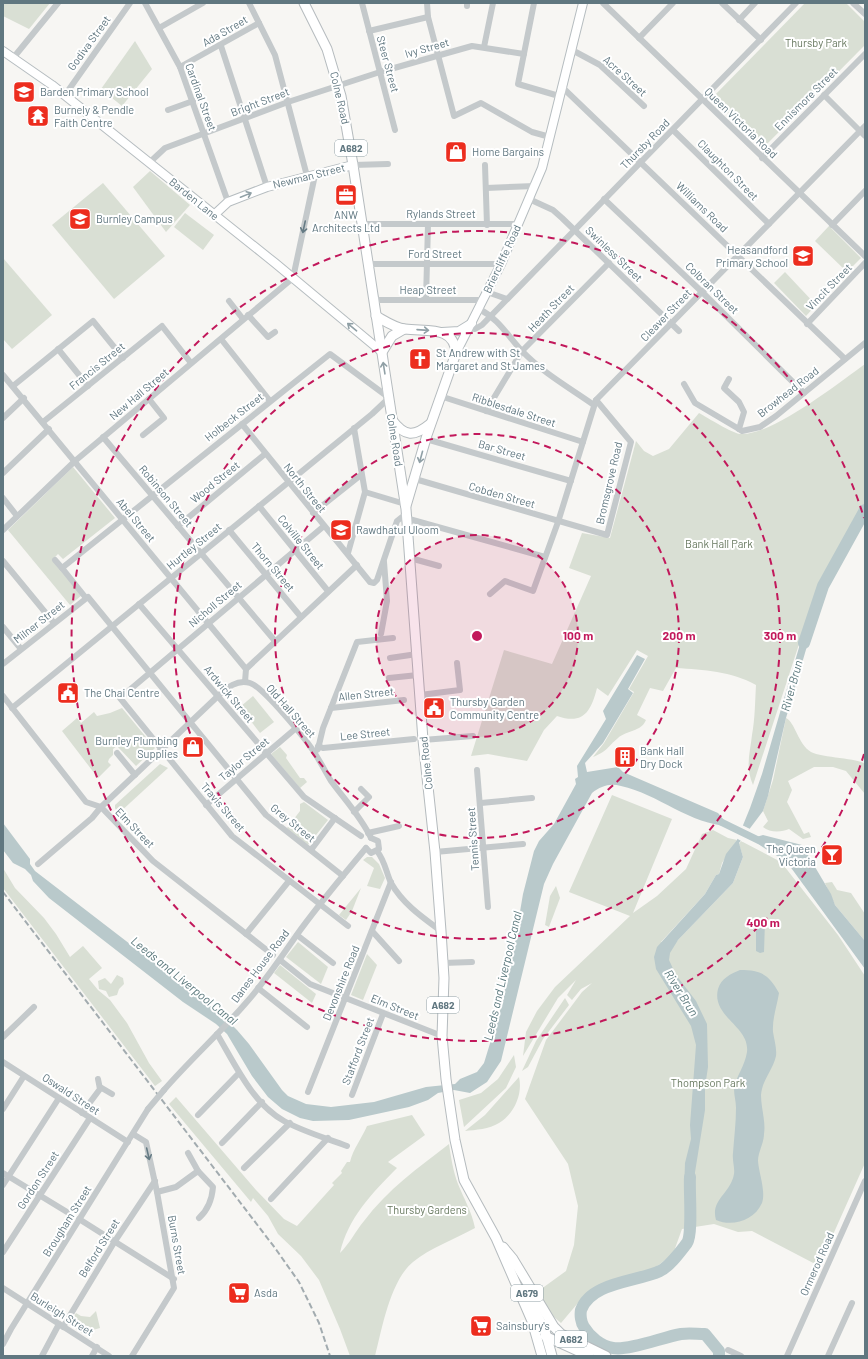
<svg xmlns="http://www.w3.org/2000/svg" width="868" height="1359" font-family="Barlow,sans-serif">
  <rect width="100%" height="100%" fill="#f7f6f3"/>
  <g fill="#d9dfd4">
    <path d="M3 3H50L29 29 3 16Z"/>
    <path d="M805 3H846L865 22V45L763 148 712 98Z"/>
    <path d="M135 41 152 69 122 106 101 89Z"/>
    <path d="M150 171 190 205 166 232 133 187Z"/>
    <path d="M103 183 165 256 114 299 52 225Z"/>
    <path d="M185 213 214 235 203 250 174 227Z"/>
    <path d="M829 226 861 258 847 272 815 241Z"/>
    <path d="M3 258 52 315 12 349 3 339Z"/>
    <path d="M785 272 816 305 806 316 774 283Z"/>
    <path d="M865 364V504L820 580 753 785C745 767 750 753 752 735 755 719 755 702 756 685 731 671 704 670 676 668L663 691 650 688 637 715 646 720C641 732 627 730 618 738 607 747 608 751 593 757L604 743 634 692 629 689 648 656 637 650 608 696 597 688C591 712 583 725 557 716L544 730 527 761 488 754 471 756 504 650 552 664 591 576 569 568 582 533 610 538 636 441 644 451 653 456 669 449 699 413C708 418 732 433 740 434 770 437 840 382 865 364Z"/>
    <path d="M73 467 115 518 63 559 58 554 52 560 82 595 70 605 8 530Z"/>
    <path d="M253 696 274 722 260 733 240 707Z"/>
    <path d="M122 708 155 748 136 766 117 746 113 749V755L109 759 108 762 111 765 98 778 62 731 77 718 81 723 94 712 97 716 110 713Z"/>
    <path d="M786 718C795 722 798 744 811 752 822 758 859 758 865 764V794L846 771 833 767H814L788 781 792 790 787 802 804 834 809 832 811 837 803 839 789 829C782 832 770 833 763 827L768 821 763 811 773 780Z"/>
    <path d="M280 747 287 755 286 758 300 778H304L307 782 300 788 271 754Z"/>
    <path d="M160 764 168 768 118 814 115 808V805Z"/>
    <path d="M612 795 672 819 633 913 657 896 686 869 702 834 713 830 728 838 737 840 722 863 719 874 716 875 705 894 661 942 674 944 733 883 743 857 739 844 741 841 781 862 838 935 865 976V1163L819 1266 752 1231 738 1232 714 1224 682 1229 673 1254 652 1270 606 1285 583 1297 561 1323 547 1311 537 1292 566 1271 574 1245 578 1206 568 1164 525 1099 546 1040 582 992 592 983 581 989 572 1000 567 995 576 980 558 998 523 1056 526 1032 537 1011 555 987 630 916 569 892Z"/>
    <path d="M304 802 328 820 308 845 287 828 300 811V804Z"/>
    <path d="M367 857H372L379 864 385 878 380 889 367 886 374 868 363 860Z"/>
    <path d="M3 868 15 888 44 918 56 934 70 957 83 946 102 968 89 979 98 990 110 1000 127 1023 149 1063 162 1081 155 1086 3 888Z"/>
    <path d="M832 882 837 890 851 893 865 914V941L835 905 825 883Z"/>
    <path d="M556 886 560 898 549 927 545 925 550 896Z"/>
    <path d="M361 888 352 911 346 920 339 915Z"/>
    <path d="M298 942 328 967 321 984 286 957Z"/>
    <path d="M367 954 377 965 363 1000 351 995Z"/>
    <path d="M280 965 316 994 312 1003 274 973Z"/>
    <path d="M117 975 123 978 124 984 119 989 117 995 109 997 106 991 99 989 98 981 105 978 111 984Z"/>
    <path d="M565 998 569 1005 543 1039 528 1067 522 1071 536 1041Z"/>
    <path d="M514 1055 516 1067 506 1088 464 1127 459 1100 481 1093 498 1079Z"/>
    <path d="M519 1077C523 1094 514 1114 499 1123 489 1129 476 1130 465 1131L485 1115Z"/>
    <path d="M176 1097 256 1190 284 1219 297 1226 334 1185 332 1183 342 1173 341 1171 347 1162H350C353 1149 362 1138 367 1126L412 1115 425 1135 388 1162 397 1168C372 1193 348 1218 340 1253 350 1243 355 1232 364 1221 387 1190 419 1167 449 1144 451 1157 453 1171 458 1184 464 1199 472 1212 475 1228 455 1239 430 1248 413 1262 390 1281 382 1329 375 1356H350L340 1329 319 1280 301 1256 278 1234 268 1216 253 1198 251 1202 169 1104Z"/>
    <path d="M96 1311 100 1328 82 1333 69 1324 76 1313 81 1316 90 1317Z"/>
  </g>
  <g fill="#b9c9cb">
    <path d="M805 627 812 629 786 718 768 796 763 811 739 843 743 857 733 883 678 940 670 953 669 960 676 975 696 1001 707 1024 708 1067 705 1087V1110L692 1191 684 1192 685 1163 691 1139 690 1125 696 1045 691 1026 656 969 654 957 657 947 705 894 716 875 719 874 726 854 737 840 750 808 762 774Z"/>
    <path d="M637 655 645 659 628 689 633 693 603 743 585 763 587 772 618 767 623 772 718 813 729 826C691 825 658 794 621 786 610 783 601 786 592 793L553 864 544 884 501 1061 487 1082 470 1093 454 1090 438 1093 428 1100 409 1107 349 1120 313 1121 300 1118 282 1109 268 1097 252 1076 227 1034 216 1024 183 1002 49 898 33 881 31 875 25 869 13 863 3 850V823L30 859V864L35 871 221 1014 237 1030 249 1044 282 1090 288 1096 306 1104 331 1107 374 1102 426 1087 455 1084 460 1079 477 1072 484 1063 503 1001 507 973 515 941 523 894 534 851 539 841 554 824 576 784 575 779 578 777 577 766 606 719 603 711Z"/>
    <path d="M763 835 802 845 831 894 835 905 865 941V969L789 865C778 854 762 850 753 838Z"/>
    <path d="M761 919 765 921 764 952 760 953 756 951V921Z"/>
    <path d="M740 970C762 970 769 975 779 993 777 1006 772 1019 773 1032 774 1039 777 1048 776 1056 773 1070 762 1080 761 1095 761 1108 766 1122 764 1134 764 1143 758 1152 758 1161 759 1174 766 1191 762 1203 754 1221 732 1227 716 1220 710 1200 731 1193 734 1174 735 1168 732 1160 733 1153 734 1138 736 1123 736 1108 736 1102 734 1095 734 1089 736 1076 745 1066 747 1052 750 1026 711 1017 718 989 721 978 731 974 740 970Z"/>
  </g>
  <path fill="#f7f6f3" d="M742 825 752 830 743 842 736 838Z"/>
  <g fill="none" stroke-linecap="round" stroke-linejoin="round">
    <path stroke="#b9c9cb" stroke-width="7" d="M721 822 762 842"/>
    <g stroke="#b9c9cb" stroke-width="12">
      <path d="M804 643 823 586 865 510"/>
      <path d="M690 1177C689 1190 693 1234 687 1243 680 1252 670 1266 660 1271 636 1282 591 1282 581 1310 580 1315 581 1323 584 1327 590 1337 601 1346 613 1348 629 1351 663 1337 681 1334 689 1333 697 1334 705 1334L719 1351V1356"/>
    </g>
    <g stroke="#b6bdc0" stroke-width="10">
      <g id="secondary">
        <path d="M3 51 52 85 275 263 382 352"/>
        <path d="M214 215 228 202 267 187 353 165"/>
        <path d="M442 332 459 331 472 323"/>
        <path d="M456 353 501 264 542 168 583 3"/>
      </g>
    </g>
    <g stroke="#b5bbbe" stroke-width="11">
      <g id="primary">
        <path d="M304 3 327 49 341 96 353 165 406 509 423 740 435 852 441 931 444 978 442 1036 446 1079 455 1140 464 1180 496 1238 532 1321 542 1356"/>
        <path d="M376 316C385 321 395 328 405 329 426 332 454 325 456 353L427 435 406 506"/>
        <path d="M382 352 392 336 404 329"/>
        <path d="M392 420C405 437 414 437 430 424"/>
        <path d="M503 1247 513 1259 554 1327 561 1334 606 1356"/>
        <path d="M531 1302 545 1331 552 1356"/>
        <path d="M545 1336 589 1356"/>
      </g>
    </g>
    <g stroke="#c4c9cb" stroke-width="6">
      <path d="M145 3 180 67 228 202"/>
      <path d="M249 3 275 55 307 176"/>
      <path d="M362 3 395 130"/>
      <path d="M427 3 428 17 454 116 481 103 532 132 550 137"/>
      <path d="M534 3 518 84 559 96"/>
      <path d="M603 3 865 256"/>
      <path d="M722 3 761 40"/>
      <path d="M853 3 865 14"/>
      <path d="M467 6V3"/>
      <path d="M739 20 755 3"/>
      <path d="M159 28 203 3"/>
      <path d="M369 31 428 17"/>
      <path d="M639 38 673 3"/>
      <path d="M221 46 267 187"/>
      <path d="M484 47 493 3"/>
      <path d="M572 50 600 65 644 106"/>
      <path d="M14 57 58 3"/>
      <path d="M180 67 259 23"/>
      <path d="M562 87 845 359"/>
      <path d="M65 95 130 3"/>
      <path d="M824 95 865 136"/>
      <path d="M168 110 193 101"/>
      <path d="M673 130 769 224"/>
      <path d="M762 158 865 54"/>
      <path d="M149 163 165 148 288 102 380 72 472 46 524 54"/>
      <path d="M353 165 388 164"/>
      <path d="M485 165 487 225"/>
      <path d="M486 188 535 186"/>
      <path d="M529 199 553 210 562 218 679 331"/>
      <path d="M604 199 702 292 804 393"/>
      <path d="M362 224H519"/>
      <path d="M832 225 865 191"/>
      <path d="M368 264H501"/>
      <path d="M487 292 507 299"/>
      <path d="M374 300H483"/>
      <path d="M426 300 428 224"/>
      <path d="M229 301 243 319"/>
      <path d="M479 309C499 319 507 335 522 351 543 373 570 388 594 405"/>
      <path d="M248 315 268 337 275 332"/>
      <path d="M807 324 865 263"/>
      <path d="M470 328 475 329 482 325 796 3"/>
      <path d="M221 339 270 401"/>
      <path d="M58 349 88 386"/>
      <path d="M3 375 246 669 245 682"/>
      <path d="M729 379 724 388 739 402 744 412 739 429"/>
      <path d="M684 384 695 403 739 429 742 431 760 427 776 416 865 343"/>
      <path d="M13 386 93 321 123 358"/>
      <path d="M440 396 583 442"/>
      <path d="M486 411 522 351 609 263"/>
      <path d="M3 418 24 398"/>
      <path d="M43 422 162 326 191 363"/>
      <path d="M242 424 370 582 374 583 377 580 397 521 402 517 545 557"/>
      <path d="M143 435 164 418 149 399"/>
      <path d="M103 437 275 641"/>
      <path d="M426 439 571 481"/>
      <path d="M3 473 49 429"/>
      <path d="M415 479 607 535 631 442 596 400"/>
      <path d="M365 492 405 504"/>
      <path d="M3 498 17 516"/>
      <path d="M259 506 328 591"/>
      <path d="M313 513 361 475"/>
      <path d="M178 526 265 454"/>
      <path d="M324 526 120 698 232 836 348 926"/>
      <path d="M3 530 75 461 293 278 315 175"/>
      <path d="M229 530 301 617"/>
      <path d="M348 553 365 492 354 428"/>
      <path d="M410 558 439 566"/>
      <path d="M55 560 62 568"/>
      <path d="M3 561 54 623"/>
      <path d="M490 594 505 581 533 591 558 522 596 400 865 126"/>
      <path d="M86 598 62 568 330 354 384 394H388"/>
      <path d="M139 604 304 797 361 836"/>
      <path d="M3 627 21 649"/>
      <path d="M381 634 387 601 384 562"/>
      <path d="M390 658 417 654"/>
      <path d="M3 664 88 597 266 815 343 876"/>
      <path d="M246 669 357 565"/>
      <path d="M389 678 418 675"/>
      <path d="M420 695 460 690 457 663"/>
      <path d="M3 696 86 802 101 807 153 861 273 955"/>
      <path d="M12 708 372 414 389 398"/>
      <path d="M331 708 404 700"/>
      <path d="M423 740 473 736"/>
      <path d="M318 746 323 748 414 739"/>
      <path d="M314 752 318 749 323 728 357 642 393 638"/>
      <path d="M117 753 135 775"/>
      <path d="M477 770 488 907"/>
      <path d="M481 803 532 798"/>
      <path d="M206 805 295 729"/>
      <path d="M354 812 369 797 361 789"/>
      <path d="M368 833 399 826"/>
      <path d="M366 848 371 853 379 849 378 841 371 838"/>
      <path d="M311 850 335 818"/>
      <path d="M377 851C385 861 386 872 391 883 403 904 422 917 441 931"/>
      <path d="M435 852 523 844"/>
      <path d="M38 864 92 818 101 807 218 696C227 688 237 679 250 683 263 687 305 738 314 752 320 761 325 771 331 781 345 800 361 817 371 838"/>
      <path d="M372 931 399 961"/>
      <path d="M246 934 289 881"/>
      <path d="M297 935 333 963"/>
      <path d="M280 960 310 984 442 1036"/>
      <path d="M443 963 472 962"/>
      <path d="M258 988 307 1027"/>
      <path d="M217 1034C235 1064 252 1103 284 1121 304 1132 326 1138 347 1146"/>
      <path d="M3 1037 34 1007"/>
      <path d="M3 1062 128 1142"/>
      <path d="M100 1087 112 1094"/>
      <path d="M164 1090C190 1060 219 1034 245 1004 264 983 280 959 296 936 318 905 342 877 366 848"/>
      <path d="M308 1092 391 882"/>
      <path d="M352 1095 383 1014"/>
      <path d="M3 1109 24 1076"/>
      <path d="M82 1113 100 1089 98 1079"/>
      <path d="M198 1115 239 1073"/>
      <path d="M222 1143 262 1102"/>
      <path d="M188 1153 198 1171"/>
      <path d="M244 1168 290 1123"/>
      <path d="M3 1173 67 1212"/>
      <path d="M3 1185 59 1098"/>
      <path d="M157 1192 176 1187 198 1171 213 1187C212 1199 208 1210 199 1218"/>
      <path d="M271 1199 328 1138"/>
      <path d="M79 1219 174 1279"/>
      <path d="M3 1252 90 1118"/>
      <path d="M3 1288 109 1356"/>
      <path d="M63 1327 115 1241 155 1181"/>
      <path d="M3 1344 11 1329 148 1109"/>
      <path d="M728 1350 741 1356"/>
      <path d="M42 1356 59 1324"/>
      <path d="M92 1356 97 1347"/>
      <path d="M132 1356 174 1288 157 1192 146 1142 133 1134"/>
      <path d="M787 1356 865 1181"/>
      <path d="M828 1356 852 1303"/>
    </g>
    <use href="#secondary" stroke="#fff" stroke-width="8"/>
    <use href="#primary" stroke="#fff" stroke-width="9"/>
    <path stroke="#a2abaf" stroke-width="2" stroke-dasharray="6 3" stroke-linecap="butt" d="M3 892 275 1248 299 1282 319 1323 330 1356"/>
    <path stroke="#c4c9cb" stroke-width="6" d="M148 1109 164 1090"/>
  </g>
  <defs><path id="oneway-shaft" d="M-6 0H5M1.5-3L5.5 0L1.5 3" fill="none" stroke-width="1.6" stroke-linecap="round" stroke-linejoin="round"/></defs>
  <g stroke="#90a0a6">
    <use href="#oneway-shaft" transform="translate(246 195) rotate(-22)"/>
    <use href="#oneway-shaft" transform="translate(352 327) rotate(-140)"/>
    <use href="#oneway-shaft" transform="translate(423 330) rotate(4)"/>
    <use href="#oneway-shaft" transform="translate(384 368) rotate(-99)"/>
    <use href="#oneway-shaft" transform="translate(421 457) rotate(105)"/>
  </g>
  <g stroke="#657b84">
    <use href="#oneway-shaft" transform="translate(304 227) rotate(102)"/>
    <use href="#oneway-shaft" transform="translate(148 1154) rotate(77)"/>
  </g>
  <circle cx="477" cy="636" r="101" fill="#c2185b" fill-opacity=".12"/>
  <g fill="none" stroke="#c2185b" stroke-width="2" stroke-dasharray="7 5">
    <circle cx="477" cy="636" r="101"/>
    <circle cx="477" cy="636" r="202"/>
    <circle cx="477" cy="636" r="303"/>
    <path d="M864 754A405 405 0 1 1 864 518"/>
  </g>
  <defs>
    <g id="school-square" transform="scale(1.15)"><rect x="-9" y="-9" width="18" height="18" rx="4" fill="#ec2d1e" stroke="#fff"/><path d="M0-5L7-2L0 1L-7-2ZM-4 1L0 2.5L4 1V4Q0 6-4 4Z" fill="#fff"/></g>
    <g id="temple-square" transform="scale(1.15)"><rect x="-9" y="-9" width="18" height="18" rx="4" fill="#ec2d1e" stroke="#fff"/><path d="M0-6L5-2H3V0L6.5 2.5H4V6H1.5V3h-3V6H-4V2.5H-6.5L-3 0V-2H-5Z" fill="#fff"/></g>
    <g id="shop-square" transform="scale(1.15)"><rect x="-9" y="-9" width="18" height="18" rx="4" fill="#ec2d1e" stroke="#fff"/><path d="M-5-2.5h2.3a2.7 3.5 0 0 1 5.4 0H5L5.5 6h-11ZM-1.5-2.5h3a1.5 2.3 0 0 0-3 0Z" fill="#fff"/></g>
    <g id="office-square" transform="scale(1.15)"><rect x="-9" y="-9" width="18" height="18" rx="4" fill="#ec2d1e" stroke="#fff"/><path d="M-6-3h4V-5.5h4V-3h4V5H-6ZM-1-4.5V-3h2v-1.5ZM-6 0V1H6V0Z" fill="#fff"/></g>
    <g id="church-square" transform="scale(1.15)"><rect x="-9" y="-9" width="18" height="18" rx="4" fill="#ec2d1e" stroke="#fff"/><path d="M-1.2-6h2.4v3.5h3.3v2.4h-3.3V6h-2.4V-.1h-3.3v-2.4h3.3Z" fill="#fff"/></g>
    <g id="civic-square" transform="scale(1.15)"><rect x="-9" y="-9" width="18" height="18" rx="4" fill="#ec2d1e" stroke="#fff"/><path d="M-.6-6.5H3V-4.5H.6V-3L4-1V1h2V6H-6V1h2V-1L-.6-3ZM-1.2 2.5V6h2.4V2.5Z" fill="#fff"/></g>
    <g id="building-square" transform="scale(1.15)"><rect x="-9" y="-9" width="18" height="18" rx="4" fill="#ec2d1e" stroke="#fff"/><path d="M-4-6H4V6H1V3H-1V6H-4ZM-2.5-4.3h1.7v1.8h-1.7ZM.8-4.3h1.7v1.8H.8ZM-2.5-1h1.7V.8h-1.7ZM.8-1h1.7V.8H.8Z" fill="#fff"/></g>
    <g id="bar-square" transform="scale(1.15)"><rect x="-9" y="-9" width="18" height="18" rx="4" fill="#ec2d1e" stroke="#fff"/><path d="M-6-5H6L.8 .8V4.5H3.5V6h-7V4.5H-.8V.8Z" fill="#fff"/></g>
    <g id="supermarket-square" transform="scale(1.15)"><rect x="-9" y="-9" width="18" height="18" rx="4" fill="#ec2d1e" stroke="#fff"/><path d="M-6-5.5h2.5l.6 2H6L4.5 2H-2.5L-4.4-4H-6ZM-1.5 3.2a1.3 1.3 0 1 0 .1 0ZM3 3.2a1.3 1.3 0 1 0 .1 0Z" fill="#fff"/></g>
  </defs>
  <g fill-rule="evenodd">
    <use href="#school-square" x="24" y="92"/>
    <use href="#temple-square" x="38" y="116"/>
    <use href="#shop-square" x="456" y="152"/>
    <use href="#office-square" x="346" y="195"/>
    <use href="#school-square" x="80" y="219"/>
    <use href="#school-square" x="803" y="256"/>
    <use href="#church-square" x="420" y="359"/>
    <use href="#school-square" x="341" y="530"/>
    <use href="#civic-square" x="68" y="693"/>
    <use href="#civic-square" x="434" y="708"/>
    <use href="#shop-square" x="193" y="747"/>
    <use href="#building-square" x="625" y="757"/>
    <use href="#bar-square" x="832" y="855"/>
    <use href="#supermarket-square" x="239" y="1293"/>
    <use href="#supermarket-square" x="481" y="1326"/>
  </g>
  <g text-anchor="middle" stroke-width="4" stroke-linejoin="round" paint-order="stroke">
    <g fill="#fff" stroke="#90a0a6" stroke-width="1">
      <rect x="335" y="140" width="32" height="16" rx="3"/>
      <rect x="427" y="997" width="32" height="16" rx="3"/>
      <rect x="511" y="1285" width="32" height="16" rx="3"/>
      <rect x="555" y="1331" width="32" height="16" rx="3"/>
    </g>
    <g font-size="10" font-weight="bold" fill="#607780">
      <text x="351" y="152">A682</text>
      <text x="443" y="1009">A682</text>
      <text x="527" y="1297">A679</text>
      <text x="571" y="1343">A682</text>
    </g>
    <g font-size="11" fill="#607780" stroke="#fff">
      <text transform="translate(225 31) rotate(-30)" y="4">Ada Street</text>
      <text transform="translate(89 43) rotate(-54)" y="4">Godiva Street</text>
      <text transform="translate(427 48) rotate(-16)" y="4">Ivy Street</text>
      <text transform="translate(388 64) rotate(75)" y="4">Steer Street</text>
      <text transform="translate(625 76) rotate(42)" y="4">Acre Street</text>
      <text transform="translate(201 97) rotate(70)" y="4">Cardinal Street</text>
      <text transform="translate(340 98) rotate(77)" y="4">Colne Road</text>
      <text transform="translate(806 99) rotate(-45)" y="4">Ennismore Street</text>
      <text transform="translate(260 102) rotate(-21)" y="4">Bright Street</text>
      <text transform="translate(741 123) rotate(44)" y="4">Queen Victoria Road</text>
      <text transform="translate(645 144) rotate(-46)" y="4">Thursby Road</text>
      <text transform="translate(728 170) rotate(45)" y="4">Claughton Street</text>
      <text transform="translate(309 176) rotate(-14)" y="4">Newman Street</text>
      <text transform="translate(194 199) rotate(39)" y="4">Barden Lane</text>
      <text transform="translate(702 207) rotate(44)" y="4">Williams Road</text>
      <text x="441" y="218">Rylands Street</text>
      <text x="435" y="258">Ford Street</text>
      <text transform="translate(614 254) rotate(44)" y="4">Swinless Street</text>
      <text transform="translate(502 259) rotate(-65)" y="4">Briercliffe Road</text>
      <text transform="translate(829 287) rotate(-46)" y="4">Vincit Street</text>
      <text transform="translate(712 288) rotate(44)" y="4">Colbran Street</text>
      <text x="428" y="294">Heap Street</text>
      <text transform="translate(551 308) rotate(-46)" y="4">Heath Street</text>
      <text transform="translate(666 315) rotate(-46)" y="4">Cleaver Street</text>
      <text transform="translate(97 366) rotate(-39)" y="4">Francis Street</text>
      <text transform="translate(788 392) rotate(-38)" y="4">Browhead Road</text>
      <text transform="translate(139 394) rotate(-40)" y="4">New Hall Street</text>
      <text transform="translate(514 410) rotate(18)" y="4">Ribblesdale Street</text>
      <text transform="translate(234 417) rotate(-38)" y="4">Holbeck Street</text>
      <text transform="translate(395 440) rotate(81)" y="4">Colne Road</text>
      <text transform="translate(502 450) rotate(16)" y="4">Bar Street</text>
      <text transform="translate(215 482) rotate(-39)" y="4">Wood Street</text>
      <text transform="translate(609 483) rotate(-77)" y="4">Bromsgrove Road</text>
      <text transform="translate(305 488) rotate(51)" y="4">North Street</text>
      <text transform="translate(502 495) rotate(16)" y="4">Cobden Street</text>
      <text transform="translate(166 496) rotate(50)" y="4">Robinson Street</text>
      <text transform="translate(136 520) rotate(50)" y="4">Abel Street</text>
      <text transform="translate(301 542) rotate(51)" y="4">Colville Street</text>
      <text transform="translate(194 546) rotate(-39)" y="4">Hurtley Street</text>
      <text transform="translate(273 567) rotate(50)" y="4">Thorn Street</text>
      <text transform="translate(215 604) rotate(-40)" y="4">Nicholl Street</text>
      <text transform="translate(39 622) rotate(-38)" y="4">Milner Street</text>
      <text transform="translate(229 694) rotate(50)" y="4">Ardwick Street</text>
      <text transform="translate(366 694) rotate(-6)" y="4">Allen Street</text>
      <text transform="translate(291 711) rotate(48)" y="4">Old Hall Street</text>
      <text transform="translate(365 734) rotate(-6)" y="4">Lee Street</text>
      <text transform="translate(244 759) rotate(-40)" y="4">Taylor Street</text>
      <text transform="translate(426 763) rotate(-96)" y="4">Colne Road</text>
      <text transform="translate(223 807) rotate(49)" y="4">Travis Street</text>
      <text transform="translate(293 823) rotate(39)" y="4">Grey Street</text>
      <text transform="translate(135 828) rotate(46)" y="4">Elm Street</text>
      <text transform="translate(473 839) rotate(-94)" y="4">Tennis Street</text>
      <text transform="translate(260 966) rotate(-53)" y="4">Danes House Road</text>
      <text transform="translate(341 983) rotate(-68)" y="4">Devonshire Road</text>
      <text transform="translate(395 1007) rotate(22)" y="4">Elm Street</text>
      <text transform="translate(358 1051) rotate(-69)" y="4">Stafford Street</text>
      <text transform="translate(71 1094) rotate(33)" y="4">Oswald Street</text>
      <text transform="translate(38 1180) rotate(-57)" y="4">Gordon Street</text>
      <text transform="translate(67 1221) rotate(-58)" y="4">Brougham Street</text>
      <text transform="translate(177 1245) rotate(80)" y="4">Burns Street</text>
      <text transform="translate(99 1248) rotate(-58)" y="4">Belford Street</text>
      <text transform="translate(817 1264) rotate(-66)" y="4">Ormerod Road</text>
      <text transform="translate(62 1314) rotate(32)" y="4">Burleigh Street</text>
    </g>
    <g font-size="11" fill="#67785f" stroke="#fff">
      <text x="816" y="47">Thursby Park</text>
      <text x="719" y="548">Bank Hall Park</text>
      <text x="708" y="1087">Thompson Park</text>
      <text x="427" y="1214">Thursby Gardens</text>
    </g>
    <g font-size="11" fill="#607780" stroke="#fff" text-anchor="start">
      <text x="40" y="96">Barden Primary School</text>
      <text x="54" y="114">Burnely &amp; Pendle<tspan x="54" dy="13">Faith Centre</tspan></text>
      <text x="472" y="156">Home Bargains</text>
      <text x="346" y="219" text-anchor="middle">ANW<tspan x="346" dy="13">Architects Ltd</tspan></text>
      <text x="96" y="223">Burnley Campus</text>
      <text x="788" y="254" text-anchor="end">Heasandford<tspan x="788" dy="13">Primary School</tspan></text>
      <text x="436" y="357">St Andrew with St<tspan x="436" dy="13">Margaret and St James</tspan></text>
      <text x="356" y="534">Rawdhatul Uloom</text>
      <text x="84" y="697">The Chai Centre</text>
      <text x="450" y="706">Thursby Garden<tspan x="450" dy="13">Community Centre</tspan></text>
      <text x="178" y="745" text-anchor="end">Burnley Plumbing<tspan x="178" dy="13">Supplies</tspan></text>
      <text x="640" y="755">Bank Hall<tspan x="640" dy="13">Dry Dock</tspan></text>
      <text x="816" y="853" text-anchor="end">The Queen<tspan x="816" dy="13">Victoria</tspan></text>
      <text x="254" y="1297">Asda</text>
      <text x="496" y="1330">Sainsbury's</text>
    </g>
    <g font-size="12" font-style="italic" fill="#5a787c" stroke="#fff">
      <text transform="translate(792 686) rotate(-75)" y="4">River Brun</text>
      <text transform="translate(503 976) rotate(-77)" y="4">Leeds and Liverpool Canal</text>
      <text transform="translate(184 981) rotate(39)" y="4">Leeds and Liverpool Canal</text>
      <text transform="translate(681 993) rotate(58)" y="4">River Brun</text>
    </g>
  </g>
  <circle cx="477" cy="636" r="6" fill="#c2185b" stroke="#fff" stroke-width="2"/>
  <g font-size="12" text-anchor="middle" font-weight="bold" fill="#c2185b" stroke="#fff" stroke-width="4" stroke-linejoin="round" paint-order="stroke">
    <text x="578" y="640">100 m</text>
    <text x="679" y="640">200 m</text>
    <text x="780" y="640">300 m</text>
    <text x="763" y="927">400 m</text>
  </g>
  <rect width="868" height="1359" fill="none" stroke="#607780" stroke-width="8"/>
</svg>
